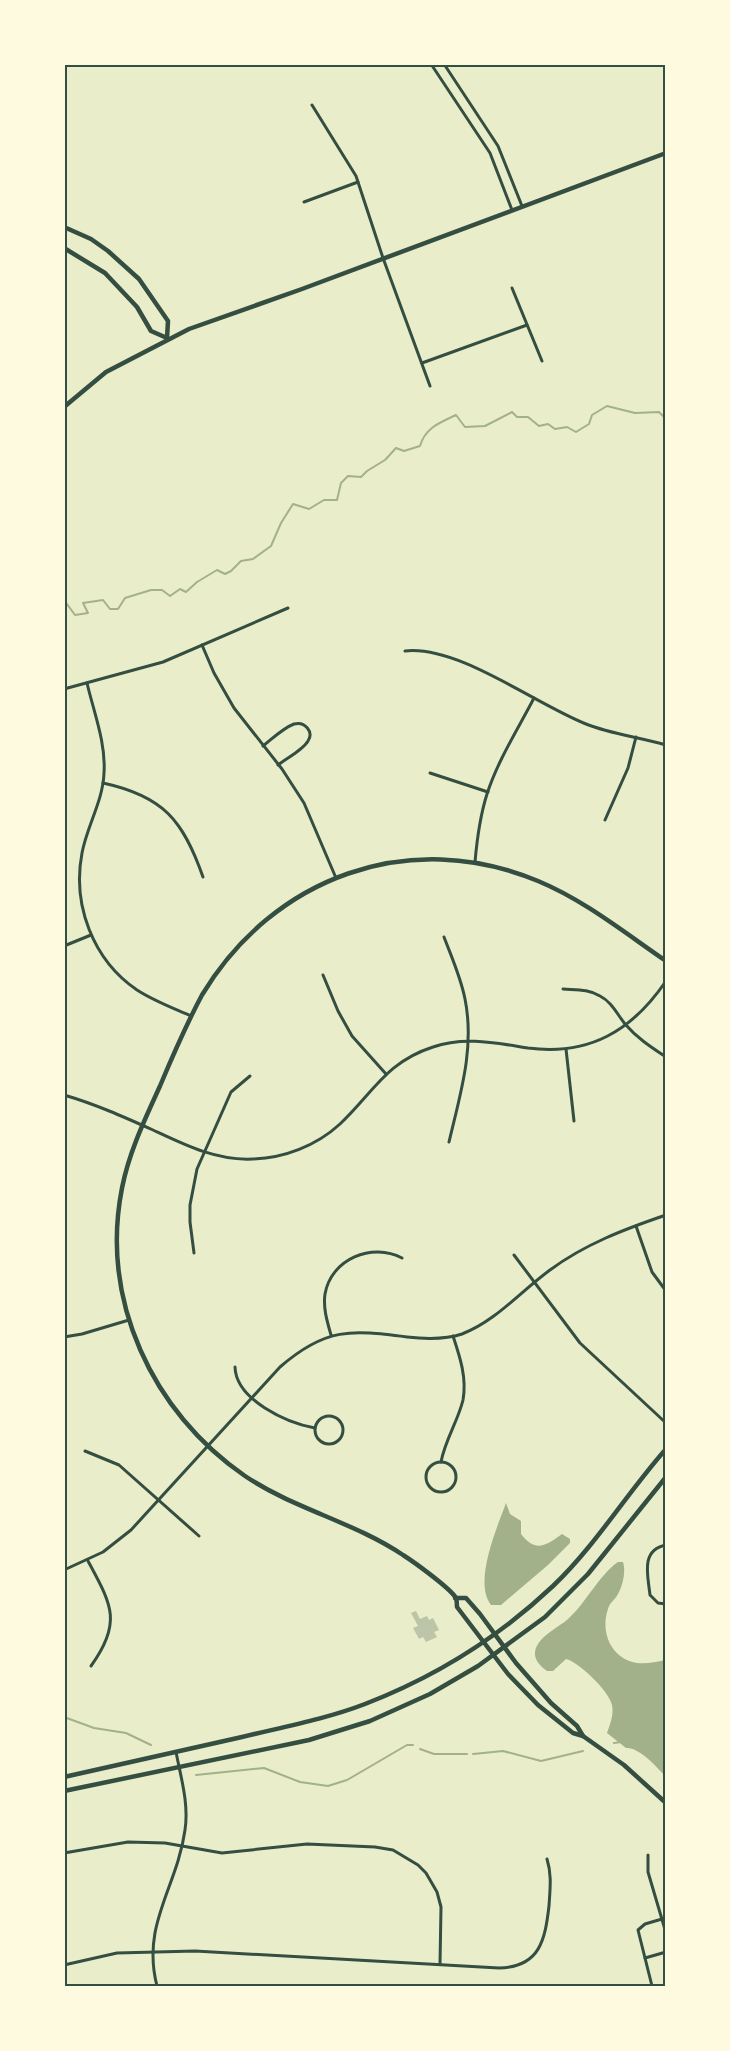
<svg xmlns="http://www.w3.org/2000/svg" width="730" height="2051" font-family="'IBM Plex Sans',sans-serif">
  <rect width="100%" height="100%" fill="#e9edc9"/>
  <g fill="#a3b18a">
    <path d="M506 1503 510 1514 521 1521V1534C536 1553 545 1546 562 1534L570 1539V1543L548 1565 501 1605H491C473 1582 497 1528 506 1503Z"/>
    <path d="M618 1562H623C626 1571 623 1585 618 1594 615 1600 610 1602 608 1609 600 1632 611 1659 637 1663 647 1664 656 1662 665 1660V1776C657 1767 639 1747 626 1748L607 1733C610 1725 614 1714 612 1705 609 1691 579 1662 566 1659L553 1671H547C541 1667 534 1660 535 1652 537 1637 558 1628 568 1619 586 1603 599 1575 618 1562Z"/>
  </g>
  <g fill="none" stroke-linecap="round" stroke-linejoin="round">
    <g stroke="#a3b18a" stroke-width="2">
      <path d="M64 600 75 615 88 613 83 603 103 600 110 609H118L125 598 151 590H162L170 596 180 589 186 592 197 582 217 570 225 574 231 571 241 561 253 559 271 546 281 523 293 504 309 509 324 500H337L341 483 348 476 361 477 367 471 385 460 396 448 404 451 420 446C425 428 439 423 456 415L465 427 485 426 512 412 517 417H528L539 426 548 424 555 429 567 427 576 432 589 424 592 415 607 406 635 413 659 412 666 419"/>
      <path d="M64 1717 94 1728 126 1733 151 1745"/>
      <path d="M614 1743 621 1742"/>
      <path d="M420 1749 434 1754H467"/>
      <path d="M473 1754 503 1751 541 1761 583 1751"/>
      <path d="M196 1775 264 1768 300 1782 328 1786 347 1780 407 1745H413"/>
    </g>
  </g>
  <path fill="#bcc5a7" d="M416 1611 420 1619 427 1616 429 1620 433 1618 439 1630 434 1632 437 1637 426 1642 423 1637 419 1639 413 1628 418 1626 411 1613Z"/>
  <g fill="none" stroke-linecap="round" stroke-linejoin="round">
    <g stroke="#344e41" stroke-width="3">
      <path d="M431 64 490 153 512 210"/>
      <path d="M444 64 498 146 522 206"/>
      <path d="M312 105 356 176 383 258 430 386"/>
      <path d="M304 202 358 182"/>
      <path d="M512 288 542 361"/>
      <path d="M422 363 527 325"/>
      <path d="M202 645 214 673 234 708 282 769 304 803 336 878"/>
      <path d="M405 651C458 645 535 704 586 724 611 734 639 737 666 745"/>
      <path d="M87 683C94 713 106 743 104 773 103 801 87 826 82 853 72 905 93 960 137 990 154 1001 173 1008 191 1016"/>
      <path d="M64 689 163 662 288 608"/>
      <path d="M263 746C272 739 283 728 294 724 305 721 314 732 308 741 303 750 287 758 278 765"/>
      <path d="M430 773 488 792"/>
      <path d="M103 783C163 796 183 820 203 877"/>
      <path d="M605 820 628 768 636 737"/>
      <path d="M475 862C477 839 480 816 487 794 498 760 518 729 534 698"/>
      <path d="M444 937C452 958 461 978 465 999 475 1048 460 1095 449 1142"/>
      <path d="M64 946 91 935"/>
      <path d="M323 975 338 1011 352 1036 386 1074"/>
      <path d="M563 989C576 990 589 989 600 996 612 1002 617 1014 625 1024 637 1038 651 1047 666 1057"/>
      <path d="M566 1049 574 1121"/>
      <path d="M64 1095C95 1104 124 1117 153 1130 185 1145 217 1161 253 1159 284 1158 316 1146 340 1124 373 1093 386 1062 433 1047 464 1036 496 1043 528 1048 589 1056 632 1031 666 981"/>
      <path d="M636 1226 652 1272 666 1291"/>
      <path d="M194 1253 190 1222V1205L197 1169 231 1092 250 1076"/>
      <path d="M514 1255 580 1343 666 1423"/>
      <path d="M331 1335C327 1321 323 1308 325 1294 331 1259 372 1242 402 1258"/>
      <path d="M64 1337 82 1334 129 1320"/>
      <path d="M235 1367C236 1400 287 1423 315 1428"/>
      <circle cx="329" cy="1430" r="14"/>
      <path d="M85 1451 119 1465 199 1536"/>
      <path d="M441 1462C445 1440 458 1421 463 1400 467 1378 460 1357 453 1336"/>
      <circle cx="441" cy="1477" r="15"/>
      <path d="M666 1545C640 1550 648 1576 650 1595L658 1603 666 1604"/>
      <path d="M88 1561C111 1604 123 1622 91 1666"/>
      <path d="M64 1570 103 1552 131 1530 280 1367C326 1327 351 1330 407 1337 425 1339 444 1340 462 1334 496 1321 521 1291 550 1270 585 1244 625 1229 666 1215"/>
      <path d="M64 1853 128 1842 165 1843 222 1853 307 1844 375 1847 393 1850 418 1865 426 1873 437 1892 441 1907 440 1964"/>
      <path d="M648 1855V1872L666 1933"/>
      <path d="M645 1958 666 1952"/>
      <path d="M64 1965 117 1953 195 1951 499 1968C540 1967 545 1940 549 1906 550 1889 552 1875 547 1859"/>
      <path d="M157 1986C141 1924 177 1888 185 1830 189 1804 181 1778 176 1752"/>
      <path d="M652 1986 638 1930 645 1924 662 1919"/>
    </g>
    <g stroke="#344e41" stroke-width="4.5">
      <path d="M64 227 91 239 108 251 139 279 168 321 167 338 151 331 137 307 105 273 64 248"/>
      <path d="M64 407 106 372 189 329 302 289 666 153"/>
      <path d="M666 961C625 933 584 900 538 881 409 827 273 877 202 995 186 1025 173 1055 160 1086 145 1119 129 1152 122 1188 100 1300 152 1412 245 1476 294 1509 354 1522 403 1555 414 1562 450 1588 456 1598 457 1601 457 1604 457 1607L508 1674 538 1705 573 1733 583 1736 624 1765 666 1803"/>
      <path d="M455 1598H466L480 1614 516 1663 551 1703 577 1726 583 1736"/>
    </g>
    <g stroke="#344e41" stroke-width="4.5">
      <path d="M64 1777C124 1764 183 1750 242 1737 283 1727 326 1719 365 1704 435 1677 499 1637 553 1586 596 1545 627 1493 666 1449"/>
      <path d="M64 1791 309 1740 370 1721 430 1694 478 1666 545 1617 588 1574 666 1477"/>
    </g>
  </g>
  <rect width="730" height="2051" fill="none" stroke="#fefae0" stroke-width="132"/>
  <rect x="66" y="66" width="598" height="1919" fill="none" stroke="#344e41" stroke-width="2"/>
</svg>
